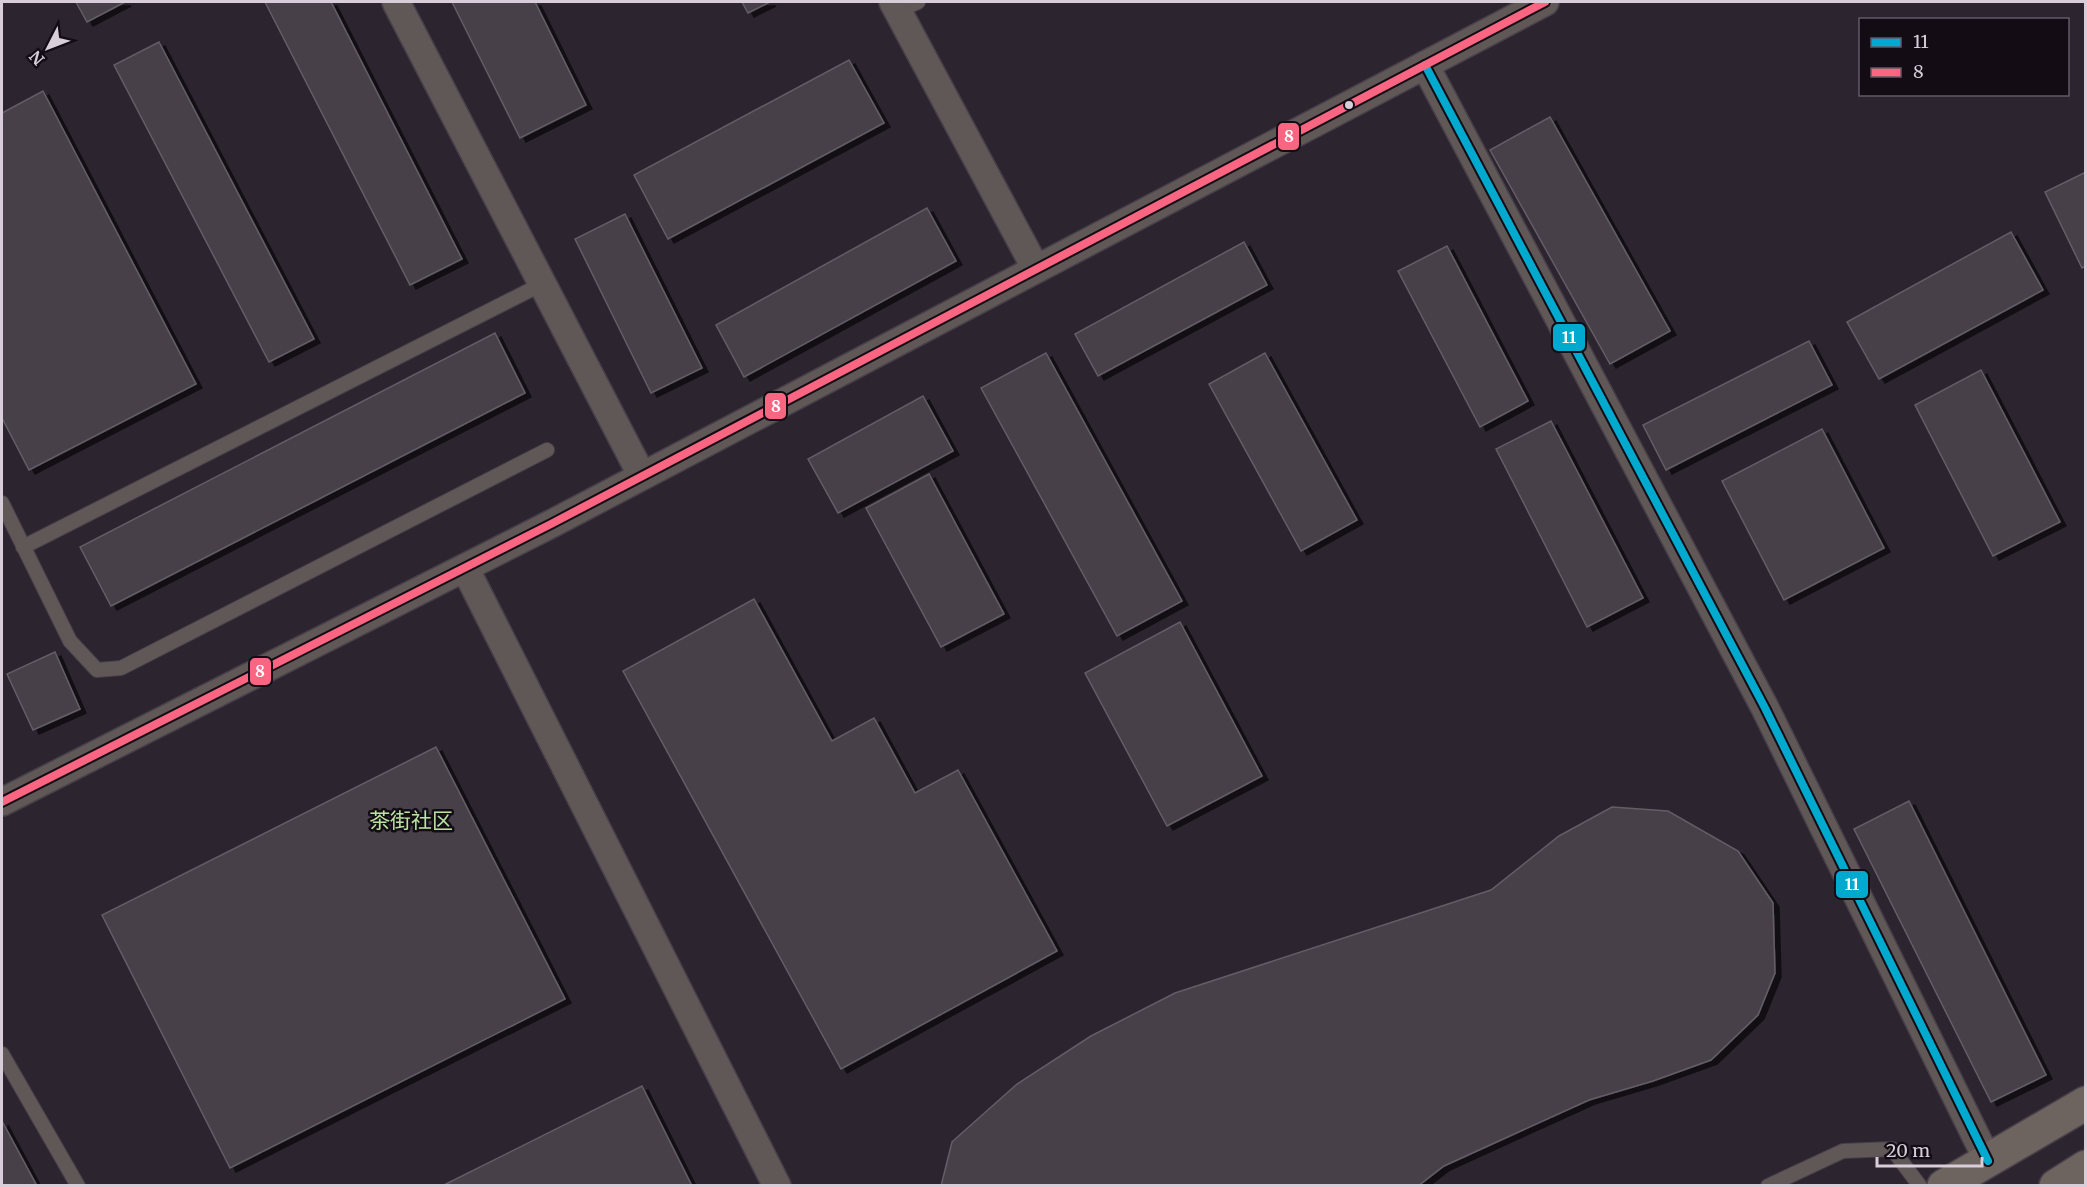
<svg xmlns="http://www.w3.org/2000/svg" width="2087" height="1187" font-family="Merriweather,'Noto Sans SC',serif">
  <defs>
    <filter id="shadow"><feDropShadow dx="6" dy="4" stdDeviation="0" flood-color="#0009"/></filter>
  </defs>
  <rect width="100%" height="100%" fill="#2c242f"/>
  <g fill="#474049" stroke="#645d67" stroke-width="1.5" filter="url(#shadow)">
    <path d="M76 2H125L87 22Z"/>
    <path d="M265 2H331L462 259 410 285Z"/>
    <path d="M452 2H535L586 105 520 138Z"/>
    <path d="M742 2H770L748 13Z"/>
    <path d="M159 42 314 339 269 362 114 65Z"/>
    <path d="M849 60 884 123 668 239 634 175Z"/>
    <path d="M43 91 196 384 29 470 2 418V113Z"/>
    <path d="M1550 117 1670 331 1610 364 1490 150Z"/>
    <path d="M2086 172V266L2082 268 2045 192Z"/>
    <path d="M927 208 956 261 744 377 716 325Z"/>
    <path d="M625 214 702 368 651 393 575 239Z"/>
    <path d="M2011 232 2043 290 1879 379 1847 322Z"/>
    <path d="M1244 242 1267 285 1098 376 1075 334Z"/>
    <path d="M1447 246 1528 401 1480 427 1398 271Z"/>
    <path d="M495 333 525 393 111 606 80 547Z"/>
    <path d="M1809 341 1832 385 1666 470 1643 425Z"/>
    <path d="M1046 353 1182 601 1117 636 981 388Z"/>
    <path d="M1265 353 1357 520 1301 551 1209 384Z"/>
    <path d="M1981 370 2060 522 1993 556 1915 405Z"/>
    <path d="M923 396 953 451 838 513 808 459Z"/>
    <path d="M1551 421 1643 598 1587 627 1496 449Z"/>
    <path d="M1822 429 1884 548 1784 600 1722 481Z"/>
    <path d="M929 474 1004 614 941 647 866 508Z"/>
    <path d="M754 599 832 741 874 718 915 793 958 770 1057 951 841 1069 623 671Z"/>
    <path d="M1180 622 1262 776 1167 826 1085 673Z"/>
    <path d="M55 652 80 709 33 730 7 674Z"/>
    <path d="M436 747 565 999 230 1168 102 915Z"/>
    <path d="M1909 801 2046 1075 1991 1102 1854 829Z"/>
    <path d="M1612 807 1668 811 1738 851 1773 903 1775 973 1758 1015 1711 1060 1653 1081 1589 1100 1444 1166 1418 1186H941L952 1142 1017 1084 1091 1036 1175 993 1491 890 1559 836Z"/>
    <path d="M642 1086 692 1186H442Z"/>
    <path d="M2 1121 37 1186H2Z"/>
  </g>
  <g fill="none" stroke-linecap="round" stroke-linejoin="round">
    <g stroke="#47404a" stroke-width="16">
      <g id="lane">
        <path d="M898 11 918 2"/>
        <path d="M2 503 70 641 97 670 121 668 547 450"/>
        <path d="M23 547 542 284"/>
        <path d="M2 1054 78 1186"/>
        <path d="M1768 1186 1843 1151 1892 1149 1920 1186"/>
      </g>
    </g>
    <g stroke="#47404a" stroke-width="30">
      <g id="street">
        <path d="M396 2 642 476"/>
        <path d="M893 2 1036 269"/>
        <path d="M1425 65 1765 708 1988 1161"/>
        <path d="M465 568 777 1186"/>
        <path d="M2 802 551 524 1545 2"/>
      </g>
    </g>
    <g stroke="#47404a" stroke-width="36">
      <g id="primary">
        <path d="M1944 1186 2086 1103"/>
        <path d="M2056 1186 2086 1167"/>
      </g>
    </g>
    <use href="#lane" stroke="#605856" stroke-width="14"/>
    <use href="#street" stroke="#605856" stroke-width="27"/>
    <use href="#primary" stroke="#6d635f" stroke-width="33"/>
    <g stroke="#130c15" stroke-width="12">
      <path id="bus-1" d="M1425 65 1765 708 1988 1161"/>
    </g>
    <g stroke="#130c15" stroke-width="12">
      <path id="bus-2" d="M2 802 551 524 1545 2"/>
    </g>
    <use href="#bus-1" stroke="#00a9ce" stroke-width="8"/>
    <use href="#bus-2" stroke="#fa6682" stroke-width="8"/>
  </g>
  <circle fill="#d7ceda" stroke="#130c15" stroke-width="2" cx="1349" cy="105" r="5"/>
  <g text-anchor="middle" stroke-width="5" stroke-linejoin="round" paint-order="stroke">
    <g font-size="21" fill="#b9e39f" stroke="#130c15">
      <text x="411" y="828">茶街社区</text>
    </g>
  </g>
  <g stroke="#130c15" stroke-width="2">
    <rect x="1277" y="122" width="23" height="29" rx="6" fill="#fa6682"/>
    <rect x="1552" y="323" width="34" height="29" rx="6" fill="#00a9ce"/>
    <rect x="764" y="392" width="23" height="28" rx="6" fill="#fa6682"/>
    <rect x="249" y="657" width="23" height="29" rx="6" fill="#fa6682"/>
    <rect x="1835" y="870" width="34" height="29" rx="6" fill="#00a9ce"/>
  </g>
  <g font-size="16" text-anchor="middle" font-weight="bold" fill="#fff">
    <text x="1289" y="142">8</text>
    <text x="1569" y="343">11</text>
    <text x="776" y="412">8</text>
    <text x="260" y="677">8</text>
    <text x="1852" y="890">11</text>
  </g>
  <rect width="2087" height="1187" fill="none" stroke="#d7ceda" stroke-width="6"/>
  <rect x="1859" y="18" width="210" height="78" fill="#130c15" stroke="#615a64" stroke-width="1.5"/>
  <rect x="1871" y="38" width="30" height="9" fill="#00a9ce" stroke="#615a64" stroke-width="1.5"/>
  <text x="1913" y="48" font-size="18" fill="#d7ceda">11</text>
  <rect x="1871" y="68" width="30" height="9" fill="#fa6682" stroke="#615a64" stroke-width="1.5"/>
  <text x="1913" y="78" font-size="18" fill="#d7ceda">8</text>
  <g transform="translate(48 48) rotate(228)" stroke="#130c15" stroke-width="4.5" paint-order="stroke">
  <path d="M0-4.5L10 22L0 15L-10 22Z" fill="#d7ceda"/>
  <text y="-9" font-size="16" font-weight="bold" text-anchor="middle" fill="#d7ceda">N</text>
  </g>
  <path d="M1877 1157v9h105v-9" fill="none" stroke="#d7ceda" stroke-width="3"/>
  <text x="1886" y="1157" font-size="18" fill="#d7ceda" stroke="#130c15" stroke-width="4.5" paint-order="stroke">20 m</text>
</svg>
